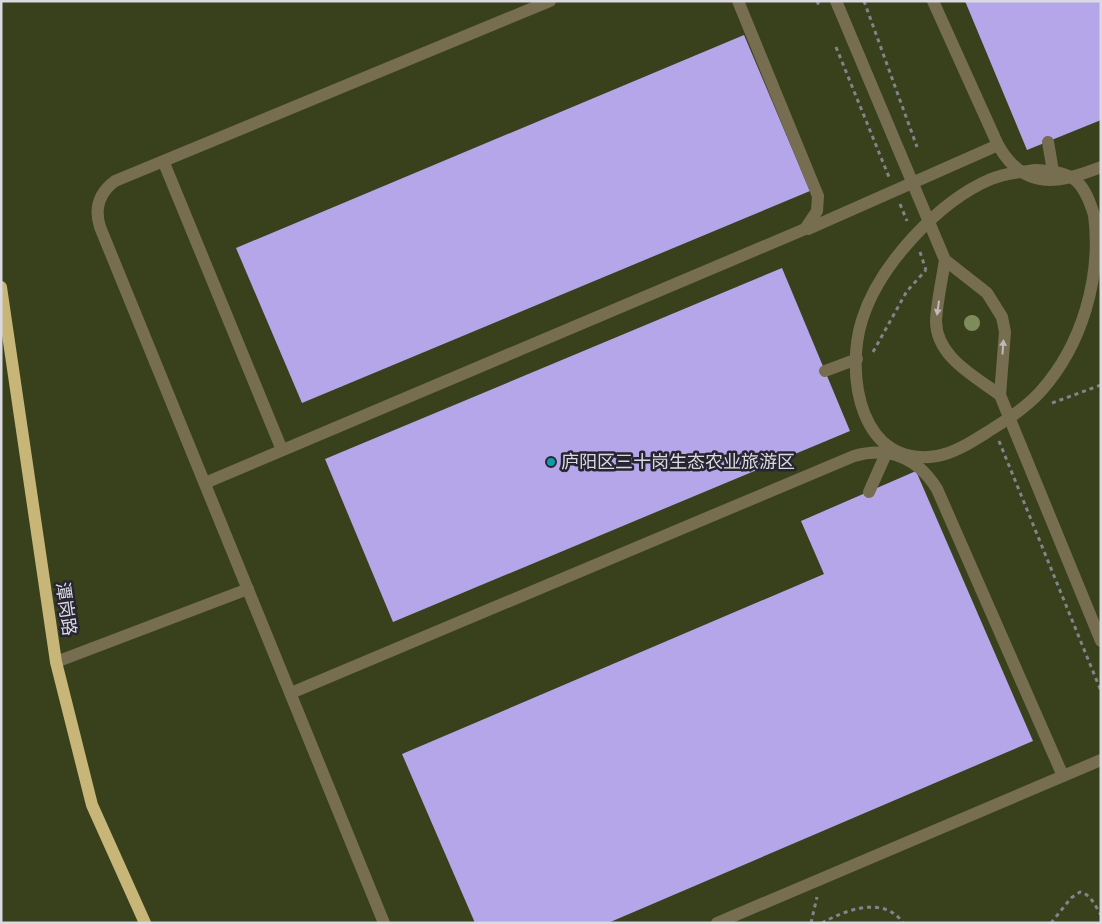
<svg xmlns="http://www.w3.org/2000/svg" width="1102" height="924" font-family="Overpass,'Noto Sans SC',sans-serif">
  <rect width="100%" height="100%" fill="#282532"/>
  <rect fill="#38411b" x="1" y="1" width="1100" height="922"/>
  <g fill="#b5a6e9">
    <path d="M965 1H1101V120L1027 150Z"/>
    <path d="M744 35 810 191 302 403 236 248Z"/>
    <path d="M782 268 850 431 393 622 325 459Z"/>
    <path d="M916 471 1033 741 608 923H475L402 754 824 574 801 521Z"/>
  </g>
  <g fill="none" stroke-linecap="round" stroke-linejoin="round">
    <g stroke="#84828c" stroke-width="3" stroke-dasharray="4 4" stroke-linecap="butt">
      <path d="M817 1 820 8"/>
      <path d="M864 1 917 147"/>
      <path d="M836 47 889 177"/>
      <path d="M900 204 907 221"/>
      <path d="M920 252 926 270"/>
      <path d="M873 352 907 291 926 270"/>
      <path d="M1052 403 1101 385"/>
      <path d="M999 441 1101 691"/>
      <path d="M811 923 817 897"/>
      <path d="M822 923C845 910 884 895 903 923"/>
      <path d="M1051 923 1071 898 1080 892C1091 894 1095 906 1101 915"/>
    </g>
    <g stroke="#776e52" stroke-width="12">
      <path d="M836 1 945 260 987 293 1002 317 1005 332 1000 395C976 377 936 357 936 321 937 301 942 280 945 260"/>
      <path d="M933 1 998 145C1024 191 1058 184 1101 167"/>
      <path d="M1048 142 1053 171"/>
      <path d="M164 163 282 450"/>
      <path d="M808 229 998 145"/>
      <path d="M825 371 857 359"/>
      <path d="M1000 395 1101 641"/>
      <path d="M205 483 805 229 817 211 818 196 738 1"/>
      <path d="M56 662 248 589"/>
      <path d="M291 693 854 456C889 446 918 458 937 489L1063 776"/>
      <path d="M384 923 100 227C94 208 99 193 115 181L550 1"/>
      <path d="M717 923 1101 760"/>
    </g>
    <path stroke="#c8b679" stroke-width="12" d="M1 287 56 662 92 805 145 923"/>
    <g stroke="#776e52" stroke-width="12">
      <path d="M1036 170C1073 172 1083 179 1094 215 1102 277 1082 345 1041 391 1027 407 1007 420 989 431 973 441 955 453 937 456 860 469 845 374 862 320 879 265 939 201 991 179 1005 173 1020 172 1036 170Z"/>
      <path d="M869 492 889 447"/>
    </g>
  </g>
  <circle fill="#7e8b5b" cx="972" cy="323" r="8"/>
  <defs><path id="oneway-solid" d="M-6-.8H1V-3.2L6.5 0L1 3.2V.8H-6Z" transform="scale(1.25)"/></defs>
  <g fill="#bdbab7">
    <use href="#oneway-solid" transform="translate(938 308) rotate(98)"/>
    <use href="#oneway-solid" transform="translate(1003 347) rotate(-86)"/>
  </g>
  <circle fill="#0f9aa8" stroke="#282532" stroke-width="2" cx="551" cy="462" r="5"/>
  <g text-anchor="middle" stroke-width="5" stroke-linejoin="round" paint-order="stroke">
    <g font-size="18" fill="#dbdae2" stroke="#282532" text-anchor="start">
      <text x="561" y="468">庐阳区三十岗生态农业旅游区</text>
    </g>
    <g font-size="18" fill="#dbdae2" stroke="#282532">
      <text transform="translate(66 609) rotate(82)" y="6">潭岗路</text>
    </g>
  </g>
  <rect width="1102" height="924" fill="none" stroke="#dbdae2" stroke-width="5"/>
</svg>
